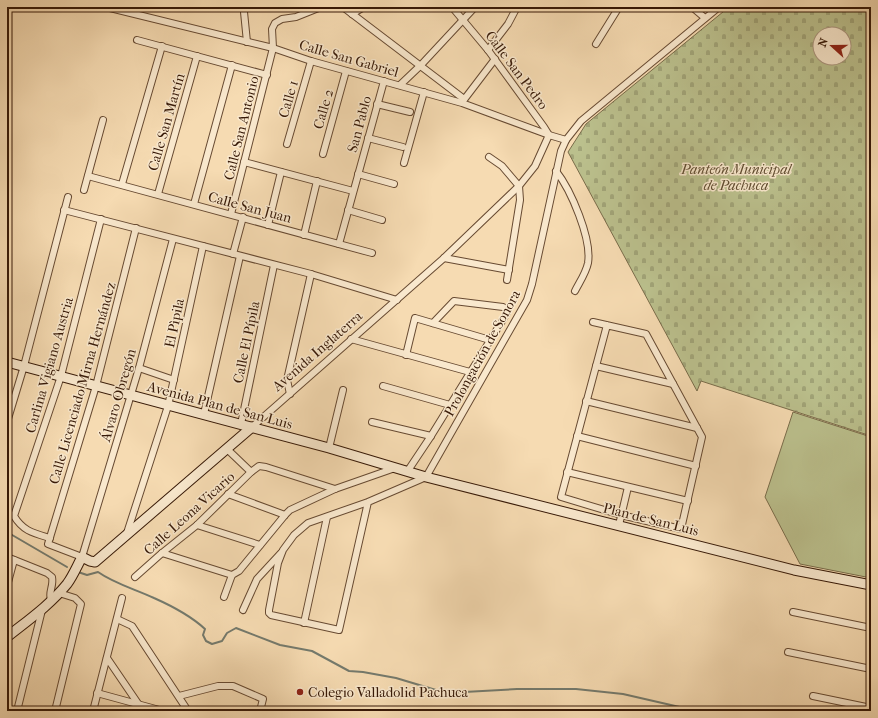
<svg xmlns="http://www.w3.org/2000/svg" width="878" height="718" font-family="'IM FELL French Canon',serif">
  <defs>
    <pattern id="cemetery-stones" width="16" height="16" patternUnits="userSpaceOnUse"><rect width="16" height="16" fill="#bbc08d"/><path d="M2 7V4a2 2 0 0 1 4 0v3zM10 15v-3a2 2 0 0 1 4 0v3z" fill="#a1a478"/></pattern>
  </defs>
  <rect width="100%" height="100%" fill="#f6dbb2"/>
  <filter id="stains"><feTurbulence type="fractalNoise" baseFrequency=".005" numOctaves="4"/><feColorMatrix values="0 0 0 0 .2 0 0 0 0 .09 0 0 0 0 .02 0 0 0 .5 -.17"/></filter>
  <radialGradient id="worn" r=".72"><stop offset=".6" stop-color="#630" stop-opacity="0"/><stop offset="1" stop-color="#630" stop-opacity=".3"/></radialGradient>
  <path fill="#bbc08d" stroke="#796c4a" d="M793 412 871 437V578L800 564 765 497Z"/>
  <path fill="url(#cemetery-stones)" stroke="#796c4a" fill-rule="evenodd" d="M729 7H871V436L701 381 697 391 568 152 586 124ZM820 34H844V58H820Z"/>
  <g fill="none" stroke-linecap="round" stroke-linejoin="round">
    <g stroke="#747a6d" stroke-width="2">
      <path d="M7 532 67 567"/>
      <path d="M78 572 87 575 98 572C115 584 135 589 154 598 172 606 190 615 205 629L203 635 206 641 212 644 222 641 227 633 236 628 280 645 312 651 349 671 363 672 396 678 446 693 517 689H576L623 694 697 711"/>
    </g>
    <g stroke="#674a32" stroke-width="8">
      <g id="street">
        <path d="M106 7 273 48 311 61 462 103 549 135 566 140"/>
        <path d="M245 7 244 12 247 42"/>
        <path d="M343 7 464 99"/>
        <path d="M692 7 705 18"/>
        <path d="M352 14 364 7"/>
        <path d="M137 40 267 75"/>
        <path d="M596 44 619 7"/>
        <path d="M488 50 508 24 517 7"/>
        <path d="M400 85 421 65 475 7"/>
        <path d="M463 101 495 59"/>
        <path d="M377 104 410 112"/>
        <path d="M368 138 403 147"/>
        <path d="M287 144 311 61"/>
        <path d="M323 154 346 71"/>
        <path d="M489 157 502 166 519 186 520 200 507 280"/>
        <path d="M244 162 353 191"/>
        <path d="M404 163 424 92"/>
        <path d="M556 171C571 190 592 239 588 263 586 273 579 283 575 291"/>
        <path d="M358 174 394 184"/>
        <path d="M88 176 372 253"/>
        <path d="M122 184 162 46"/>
        <path d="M84 190 103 120"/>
        <path d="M158 194 197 56"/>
        <path d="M194 204 232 65"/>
        <path d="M64 210 311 274 397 300"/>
        <path d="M348 210 382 220"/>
        <path d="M231 214 273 48 272 29 275 23 282 19 296 17 321 7"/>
        <path d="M268 225 281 172"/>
        <path d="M136 228 96 386 48 544 82 557 139 368 173 239"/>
        <path d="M304 235 317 181"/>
        <path d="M339 244 384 81"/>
        <path d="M233 254 243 217"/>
        <path d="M444 258 509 270"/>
        <path d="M593 322 646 334 702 437 681 529 621 515 561 497 607 325"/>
        <path d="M351 339 470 372"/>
        <path d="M406 355 415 318 490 340"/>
        <path d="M596 366 673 384"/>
        <path d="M139 368 174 380"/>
        <path d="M383 386 450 405"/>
        <path d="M290 394 287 380 311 274"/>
        <path d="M586 401 697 428"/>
        <path d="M204 414 240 256"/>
        <path d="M7 422 24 366 68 197"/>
        <path d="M372 422 431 436"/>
        <path d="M241 424 274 265"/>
        <path d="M252 427 444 258 519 186 535 166 549 135 544 127 488 50 452 7"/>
        <path d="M577 436 696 466"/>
        <path d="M329 448 343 390"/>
        <path d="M227 449 251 472"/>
        <path d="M407 472 431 436 507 313 506 309 503 307 454 301 433 323"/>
        <path d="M567 472 688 501"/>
        <path d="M228 494 285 515"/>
        <path d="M368 502 339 630 271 615 269 613V610L278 563 283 550 294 535 308 523 368 502 426 477 527 300 532 284 561 151 566 140 581 121 719 7"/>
        <path d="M197 525 260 545"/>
        <path d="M619 525 628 487"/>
        <path d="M127 533 168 406 203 246"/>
        <path d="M50 538C33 533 23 531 14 516L61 376 101 219"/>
        <path d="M162 553 232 575"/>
        <path d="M7 557 47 573 52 577C54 586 48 592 51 600"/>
        <path d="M135 577 162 553 197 525 251 472 259 466 266 467 335 489"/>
        <path d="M7 586 14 560"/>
        <path d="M224 597 232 575 239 571 285 515 290 510 335 489 395 468"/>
        <path d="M243 610 257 579 281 553"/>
        <path d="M793 612 871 628"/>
        <path d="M117 619 132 626 188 711"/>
        <path d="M304 623 327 517"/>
        <path d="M788 652 871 669"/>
        <path d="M107 658 139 705"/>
        <path d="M97 693 163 711"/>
        <path d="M179 696 218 686H233L263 699 260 711"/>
        <path d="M813 696 871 708"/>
        <path d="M17 711 42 610"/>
        <path d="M55 711 81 604 75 598 59 593"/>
        <path d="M93 711 122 598"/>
      </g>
    </g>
    <g stroke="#371907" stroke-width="11">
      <g id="secondary">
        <path d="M7 362 329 448 426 477 794 570 871 585"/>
        <path d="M7 637C27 621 50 605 67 584 73 576 77 566 82 557L90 561 95 562 252 427"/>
      </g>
    </g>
    <use href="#street" stroke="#f9e8cd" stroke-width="6"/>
    <use href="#secondary" stroke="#f9e8cd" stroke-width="9"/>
  </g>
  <circle fill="#8f2418" stroke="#f9e8cd" stroke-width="1.5" cx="300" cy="692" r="4"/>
  <g text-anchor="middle" stroke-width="3" stroke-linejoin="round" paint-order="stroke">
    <g font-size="14" fill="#371907" stroke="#f9e8cd">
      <text transform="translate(349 58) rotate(16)" y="5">Calle San Gabriel</text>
      <text transform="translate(517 70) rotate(53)" y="5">Calle San Pedro</text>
      <text transform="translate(288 99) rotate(-74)" y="5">Calle 1</text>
      <text transform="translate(323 109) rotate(-74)" y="5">Calle 2</text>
      <text transform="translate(166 122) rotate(-74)" y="5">Calle San Martín</text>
      <text transform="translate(359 124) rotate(-75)" y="5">San Pablo</text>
      <text transform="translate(241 128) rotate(-76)" y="5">Calle San Antonio</text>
      <text transform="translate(250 207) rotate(15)" y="5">Calle San Juan</text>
      <text transform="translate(174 323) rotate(-78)" y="5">El Pìpila</text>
      <text transform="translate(246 342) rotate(-78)" y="5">Calle El Pípila</text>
      <text transform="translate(317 351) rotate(-41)" y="5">Avenida Inglaterra</text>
      <text transform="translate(482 353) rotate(-61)" y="5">Prolongación de Sonora</text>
      <text transform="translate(49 365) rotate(-74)" y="5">Carlina Vigiano Austria</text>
      <text transform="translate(82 383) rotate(-74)" y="5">Calle Licenciado Mirna Hernández</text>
      <text transform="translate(118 395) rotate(-74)" y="5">Álvaro Obregón</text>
      <text transform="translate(220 405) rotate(15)" y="5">Avenida Plan de San Luis</text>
      <text transform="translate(189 513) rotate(-42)" y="5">Calle Leona Vicario</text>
      <text transform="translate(651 519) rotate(14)" y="5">Plan de San Luis</text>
    </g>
    <g font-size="14" font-style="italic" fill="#5f4b2f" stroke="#f9e8cd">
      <text x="736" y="174">Panteón Municipal<tspan x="736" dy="16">de Pachuca</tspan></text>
    </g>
    <g font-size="14" fill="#371907" stroke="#f9e8cd" text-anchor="start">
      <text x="308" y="697">Colegio Valladolid Pachuca</text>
    </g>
  </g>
  <rect width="878" height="718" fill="none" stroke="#f6dbb2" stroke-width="24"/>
  <rect x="8" y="8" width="862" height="702" fill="none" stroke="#371907" stroke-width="2"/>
  <rect x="12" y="12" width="854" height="694" fill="none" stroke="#371907"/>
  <g transform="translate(832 46) rotate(291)"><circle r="19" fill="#f9e8cd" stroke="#ab957e"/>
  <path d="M0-3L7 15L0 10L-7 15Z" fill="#8f2418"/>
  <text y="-6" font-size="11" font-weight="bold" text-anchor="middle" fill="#371907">N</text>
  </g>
  <rect width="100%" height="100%" filter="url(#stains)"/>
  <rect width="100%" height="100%" fill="url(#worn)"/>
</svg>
